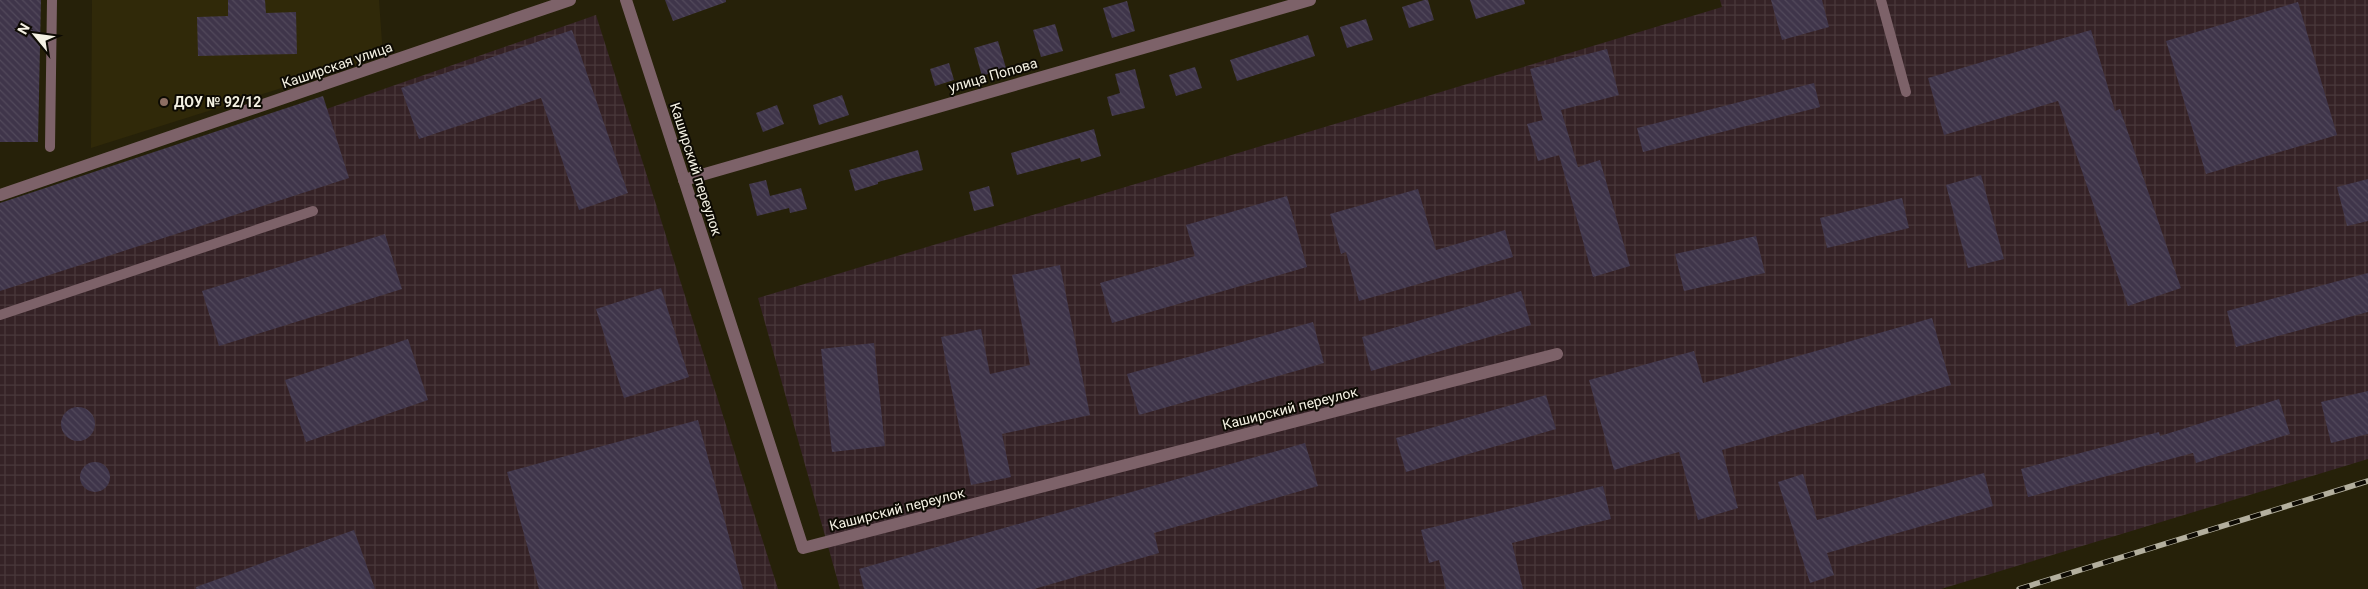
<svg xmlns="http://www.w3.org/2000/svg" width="2368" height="589" font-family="Roboto,sans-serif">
  <defs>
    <pattern id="industrial-grid" width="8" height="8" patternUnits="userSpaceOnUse" patternTransform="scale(1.25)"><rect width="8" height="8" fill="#352226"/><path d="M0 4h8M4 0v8" fill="none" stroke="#49383b"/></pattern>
    <pattern id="building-back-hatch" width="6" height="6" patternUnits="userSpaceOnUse" patternTransform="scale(1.25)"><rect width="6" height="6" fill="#3f354a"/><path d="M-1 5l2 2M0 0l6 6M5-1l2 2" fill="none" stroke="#52495b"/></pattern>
  </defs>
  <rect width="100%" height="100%" fill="#262109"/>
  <path fill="#302909" d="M92 0H379L383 56 91 148Z"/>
  <g fill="url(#industrial-grid)">
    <path d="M1720 0H2368V459L1941 589H840L758 298 1722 7Z"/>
    <path d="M596 15 778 589H0V223Z"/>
  </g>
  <g fill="url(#building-back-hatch)">
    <path d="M0 0H41L38 142H0Z"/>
    <path d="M228 0H265L266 13 296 12 297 54 198 56 197 17 228 16Z"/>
    <path d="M665 0H726V2L673 21Z"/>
    <path d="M1424 0H1428L1434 20 1409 28 1402 7Z"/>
    <path d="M1470 0H1524L1525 4 1476 19Z"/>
    <path d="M1771 0H1822L1829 27 1782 40Z"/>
    <path d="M1127 1 1135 31 1112 38 1103 8Z"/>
    <path d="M2298 2 2337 135 2206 174 2166 41Z"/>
    <path d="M1366 19 1373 40 1347 48 1340 27Z"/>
    <path d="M1055 24 1063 51 1041 57 1033 30Z"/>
    <path d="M572 30 628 193 579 210 541 98 419 139 401 88Z"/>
    <path d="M2091 30 2115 111 2120 109 2181 288 2128 306 2058 101 1944 135 1928 78Z"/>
    <path d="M1308 35 1315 56 1237 81 1230 60Z"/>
    <path d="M998 41 1006 68 982 76 974 48Z"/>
    <path d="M1607 49 1619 95 1561 110 1578 167 1600 160 1630 266 1593 277 1559 155 1538 161 1527 124 1543 120 1530 69Z"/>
    <path d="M949 63 954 80 935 86 930 69Z"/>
    <path d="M1195 67 1202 88 1176 96 1169 75Z"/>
    <path d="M1135 69 1145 108 1112 116 1107 97 1120 93 1115 74Z"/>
    <path d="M1814 83 1820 107 1643 152 1637 128Z"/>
    <path d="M842 95 849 115 819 125 813 105Z"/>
    <path d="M323 96 349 178 0 291V203Z"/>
    <path d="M777 105 784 124 763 132 756 113Z"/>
    <path d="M1094 129 1101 156 1081 162 1080 158 1017 175 1011 153Z"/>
    <path d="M918 150 923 170 878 182V184L855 191 849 170Z"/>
    <path d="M1981 175 2004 259 1968 268 1946 185Z"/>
    <path d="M2368 179V221L2347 226 2337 187Z"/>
    <path d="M766 180 770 196 801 188 807 209 790 213 789 208 757 216 749 184Z"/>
    <path d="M989 186 994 206 974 211 969 192Z"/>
    <path d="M1418 189 1436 250 1505 230 1513 257 1359 301 1346 252 1341 254 1330 214Z"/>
    <path d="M1287 196 1307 267 1112 323 1100 283 1195 256 1186 225Z"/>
    <path d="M1902 198 1909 228 1827 248 1820 218Z"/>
    <path d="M385 234 402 289 219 346 202 291Z"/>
    <path d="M1756 236 1765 273 1684 291 1675 254Z"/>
    <path d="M1060 265 1090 415 1002 434 1011 477 971 485 941 337 981 329 990 374 1030 365 1012 275Z"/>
    <path d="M2368 273V312L2236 347 2227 311Z"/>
    <path d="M661 288 689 377 624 398 596 309Z"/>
    <path d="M1521 291 1531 325 1371 371 1362 337Z"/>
    <path d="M1932 318 1951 385 1722 450 1738 508 1698 520 1679 452 1614 470 1589 380 1694 351 1703 383Z"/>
    <path d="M1313 322 1324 363 1139 415 1127 374Z"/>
    <path d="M408 339 428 400 306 442 285 380Z"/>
    <path d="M874 343 885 446 832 452 821 349Z"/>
    <path d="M2368 391V434L2331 443 2321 402Z"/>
    <path d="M1546 395 1556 429 1406 472 1396 438Z"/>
    <path d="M2279 399 2290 434 2196 463 2193 453 2028 497 2021 469 2159 432 2160 436Z"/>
    <circle cx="78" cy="424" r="17"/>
    <path d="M698 420 743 589H539L507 472Z"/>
    <path d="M1305 443 1318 486 1154 533 1159 553 1034 589H864L859 569Z"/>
    <circle cx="95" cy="477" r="15"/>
    <path d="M1984 473 1993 506 1827 553 1834 575 1810 583 1778 482 1803 474 1817 520Z"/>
    <path d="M1603 486 1611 519 1512 543 1523 589H1446L1439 560 1429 563 1421 530Z"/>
    <path d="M354 530 375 589H196V587Z"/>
  </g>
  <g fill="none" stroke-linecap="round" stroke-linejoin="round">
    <g stroke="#7d6269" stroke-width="10">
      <path d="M1881 0 1906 92"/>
      <path d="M50 147 52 0"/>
      <path d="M0 315 313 211"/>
    </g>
    <g stroke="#7d6269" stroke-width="12">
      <path d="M626 0 803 548 1557 354"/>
      <path d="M684 180 1310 0"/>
      <path d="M0 195 570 0"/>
    </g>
    <g stroke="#b3af9e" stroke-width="5.5">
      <path id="rail" d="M2019 589 2368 481"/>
    </g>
    <use href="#rail" stroke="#0d0a03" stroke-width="4" stroke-dasharray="11" stroke-linecap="butt"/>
  </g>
  <circle fill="#8d6e63" stroke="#0d0a03" stroke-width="2" cx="164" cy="102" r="5"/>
  <g text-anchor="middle" stroke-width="4" stroke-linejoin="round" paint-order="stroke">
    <g font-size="14" fill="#f5f2e4" stroke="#0d0a03">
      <text transform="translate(337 65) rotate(-19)" y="5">Каширская улица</text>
      <text transform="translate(993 75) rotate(-16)" y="5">улица Попова</text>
      <text transform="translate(696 169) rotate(72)" y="5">Каширский переулок</text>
      <text transform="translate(1290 408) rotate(-14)" y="5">Каширский переулок</text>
      <text transform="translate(897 509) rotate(-14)" y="5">Каширский переулок</text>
    </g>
    <g font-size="14" font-weight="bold" fill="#f5f2e4" stroke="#0d0a03" text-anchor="start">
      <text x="174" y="107">ДОУ № 92/12</text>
    </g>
  </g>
  <g transform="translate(35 35) rotate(299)" stroke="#0d0a03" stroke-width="4" paint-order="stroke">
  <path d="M0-4L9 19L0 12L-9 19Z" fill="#f5f2e4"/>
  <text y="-8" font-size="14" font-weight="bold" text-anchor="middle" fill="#f5f2e4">N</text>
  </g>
</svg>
